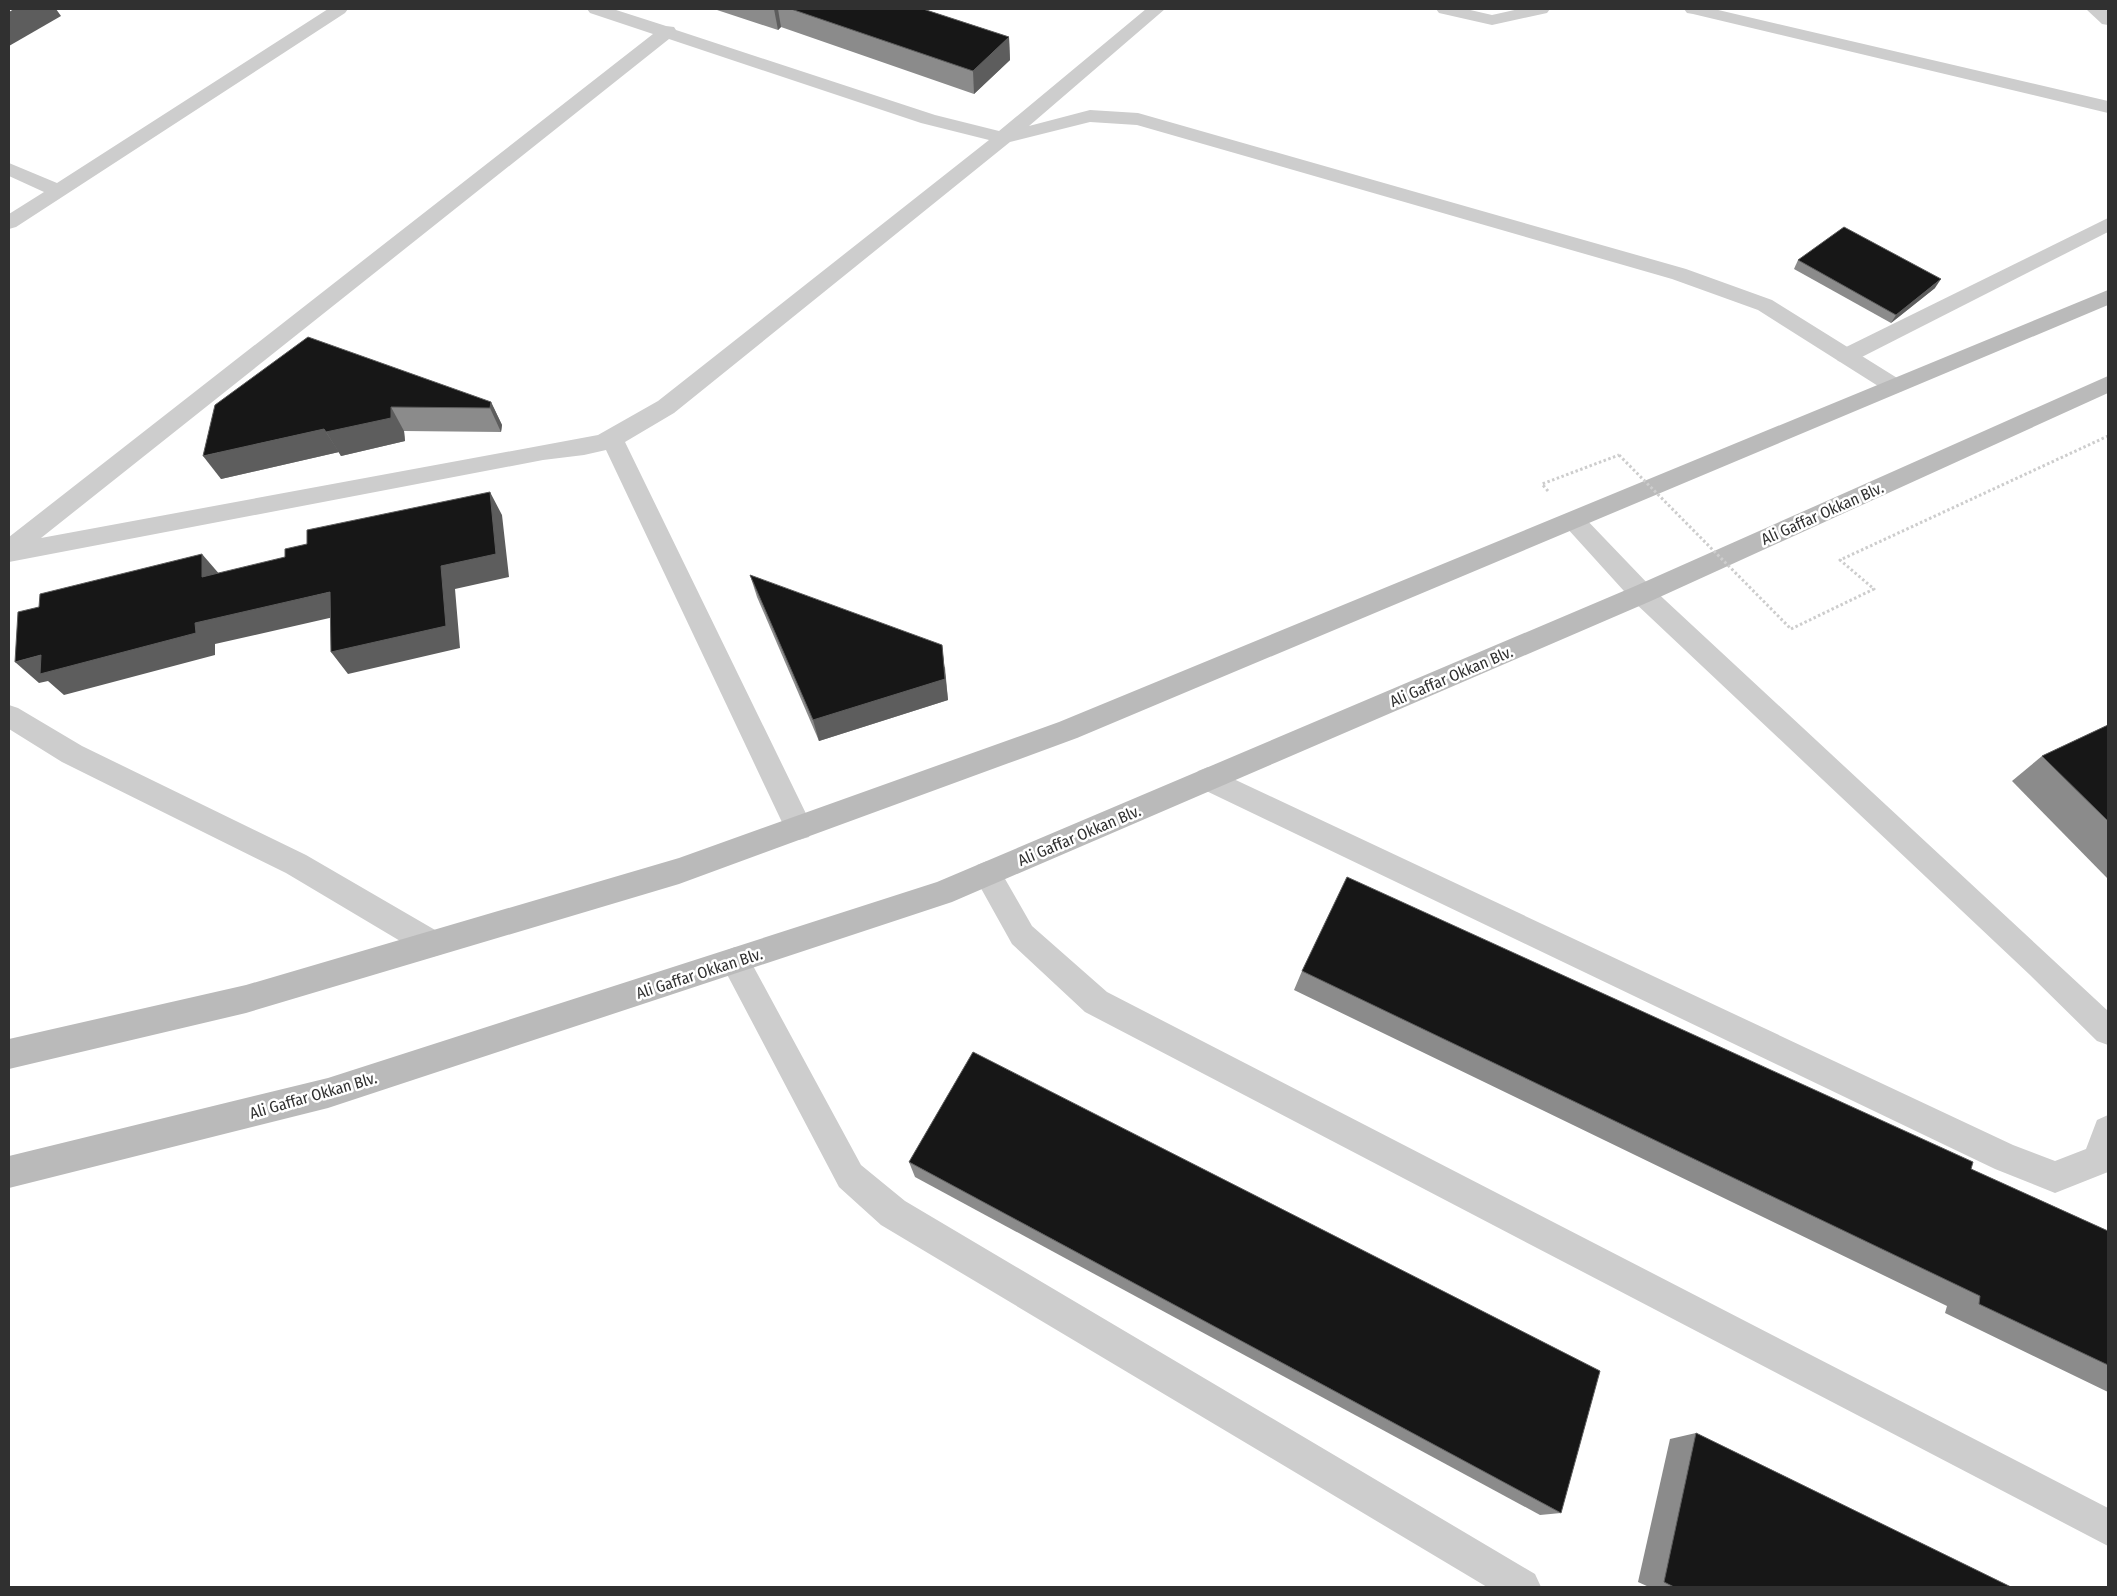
<svg xmlns="http://www.w3.org/2000/svg" width="2117" height="1596" font-family="'Fira Sans Condensed',sans-serif">
  <rect width="100%" height="100%" fill="#fff"/>
  <g fill="none" stroke-linecap="round" stroke-linejoin="round">
    <g stroke="#cdcdcd" stroke-width="3" stroke-dasharray="2.5 2.5" stroke-linecap="butt">
      <path d="M1548 491 1542 484 1619 455"/>
      <path d="M1791 629 1874 589 1840 560 2108 436"/>
    </g>
    <g fill="#cdcdcd" fill-rule="evenodd">
      <path d="M1436 9H1466L1492 15 1519 9H1550L1547 13 1492 25 1439 13Z"/>
      <path d="M1684 9H1714L2108 101V113L1693 14 1687 13Z"/>
      <path d="M2108 218V232L1854 361 1846 363 1838 361 1835 356 1838 351Z"/>
      <path d="M987 861 997 865 1032 926 1107 992 2108 1508V1546L1085 1012 1012 944 973 874 977 865Z"/>
    </g>
    <g fill="#cdcdcd" fill-rule="evenodd">
      <path d="M328 9H348L345 13 16 227 9 229V214L44 192 9 176V163L57 183Z"/>
      <path d="M587 9H613L666 26 674 27 676 30 935 115 999 131 1146 9H1165L1029 126 1090 110 1138 113 1686 269 1772 300 1902 381 1905 386 1902 391 1894 394 1886 391 1758 310 1672 279 1137 125 1090 122 1010 142 674 413 625 442 813 828 809 837 799 840 789 837 606 450 584 455 543 460 9 562V537L653 34 590 13ZM669 39 921 123 989 140 658 401 598 435 41 538Z"/>
      <path d="M2086 9H2105L2108 11V25L2102 24Z"/>
      <path d="M1574 512 1582 515 1651 587 2108 1011V1045L2097 1041 2030 975 1633 601 1566 527 1562 521 1566 515Z"/>
      <path d="M9 705 18 708 82 746 306 855 442 934 447 944 442 954 432 957 422 954 286 873 62 762 9 729Z"/>
      <path d="M1208 767 2013 1145 2055 1161 2086 1149 2097 1120 2108 1115V1172L2055 1193 1995 1169 1198 787 1194 779 1198 771Z"/>
      <path d="M735 947 745 951 861 1165 905 1201 1535 1574 1541 1587H1487L881 1225 839 1187 720 961 725 951Z"/>
    </g>
    <g fill="#bababa" fill-rule="evenodd">
      <path d="M2108 290V305L1077 738 679 884 246 1013 9 1069V1039L246 985 679 858 1059 722Z"/>
      <path d="M2108 376V393L1651 601 952 902 328 1108 9 1188V1156L328 1078 937 882 1633 587Z"/>
    </g>
    <path stroke="#cdcdcd" stroke-width="3" stroke-dasharray="2.5 2.5" stroke-linecap="butt" d="M1619 455 1791 629"/>
  </g>
  <g fill="#8b8b8b">
    <path d="M714 9H923L1009 37 1010 60 974 94 781 27 778 30Z"/>
    <path d="M1798 260 1935 288 1891 323 1794 269Z"/>
    <path d="M491 402 502 425 501 432 404 431 405 441 341 456 339 452 221 479 215 405Z"/>
    <path d="M750 575 945 667 948 700 819 741 757 597Z"/>
    <path d="M2108 725V879L2012 781 2042 756Z"/>
    <path d="M1302 971 1971 1169 2108 1231V1392L1945 1313 1947 1306 1294 990Z"/>
    <path d="M909 1162 1561 1513 1540 1515 915 1177Z"/>
    <path d="M1696 1433 2011 1587H1649L1638 1582 1670 1439Z"/>
  </g>
  <g fill="#5d5d5d">
    <path d="M14 9H56L61 16 9 46V12Z"/>
    <path d="M774 9H778L781 27 778 30Z"/>
    <path d="M1009 37 1010 60 974 94 973 71Z"/>
    <path d="M1941 279 1935 288 1891 323 1896 315Z"/>
    <path d="M491 402 502 425 501 432 490 408Z"/>
    <path d="M391 407 404 431 405 441 341 456 326 432Z"/>
    <path d="M324 429 339 452 221 479 203 456Z"/>
    <path d="M490 492 502 515 509 577 455 589 460 648 348 674 331 652 441 566Z"/>
    <path d="M202 554 221 576 202 577Z"/>
    <path d="M330 592 347 614 215 644V655L64 695 48 681 39 683 15 662 41 655Z"/>
    <path d="M942 645 948 700 819 741 813 720Z"/>
  </g>
  <g fill="#171717" stroke="#5d5d5d">
    <path d="M791 9H923L1009 37 973 71Z"/>
    <path d="M1844 227 1941 279 1896 315 1798 260Z"/>
    <path d="M308 337 491 402 490 408 391 407V418L326 432 324 429 203 456 215 405Z"/>
    <path d="M490 492 496 554 441 566 446 626 331 652 330 592 195 623 196 633 40 674 41 655 15 662 18 612 39 607 40 594 202 554V577L285 557V549L307 544V530Z"/>
    <path d="M750 575 942 645 945 679 813 720Z"/>
    <path d="M2108 725V821L2042 756Z"/>
    <path d="M1347 877 1973 1162 1971 1169 2108 1231V1365L1979 1304 1980 1296 1302 971Z"/>
    <path d="M973 1052 1600 1371 1561 1513 909 1162Z"/>
    <path d="M1696 1433 2011 1587H1674L1664 1582Z"/>
  </g>
  <g text-anchor="middle" stroke-width="5" stroke-linejoin="round" paint-order="stroke">
    <g font-size="16" fill="#303030" stroke="#fff">
      <text transform="translate(1822 513) rotate(-24)" y="6">Ali Gaffar Okkan Blv.</text>
      <text transform="translate(1451 676) rotate(-23)" y="6">Ali Gaffar Okkan Blv.</text>
      <text transform="translate(1079 835) rotate(-23)" y="6">Ali Gaffar Okkan Blv.</text>
      <text transform="translate(699 973) rotate(-18)" y="6">Ali Gaffar Okkan Blv.</text>
      <text transform="translate(313 1095) rotate(-16)" y="6">Ali Gaffar Okkan Blv.</text>
    </g>
  </g>
  <rect width="2117" height="1596" fill="none" stroke="#303030" stroke-width="20"/>
</svg>
